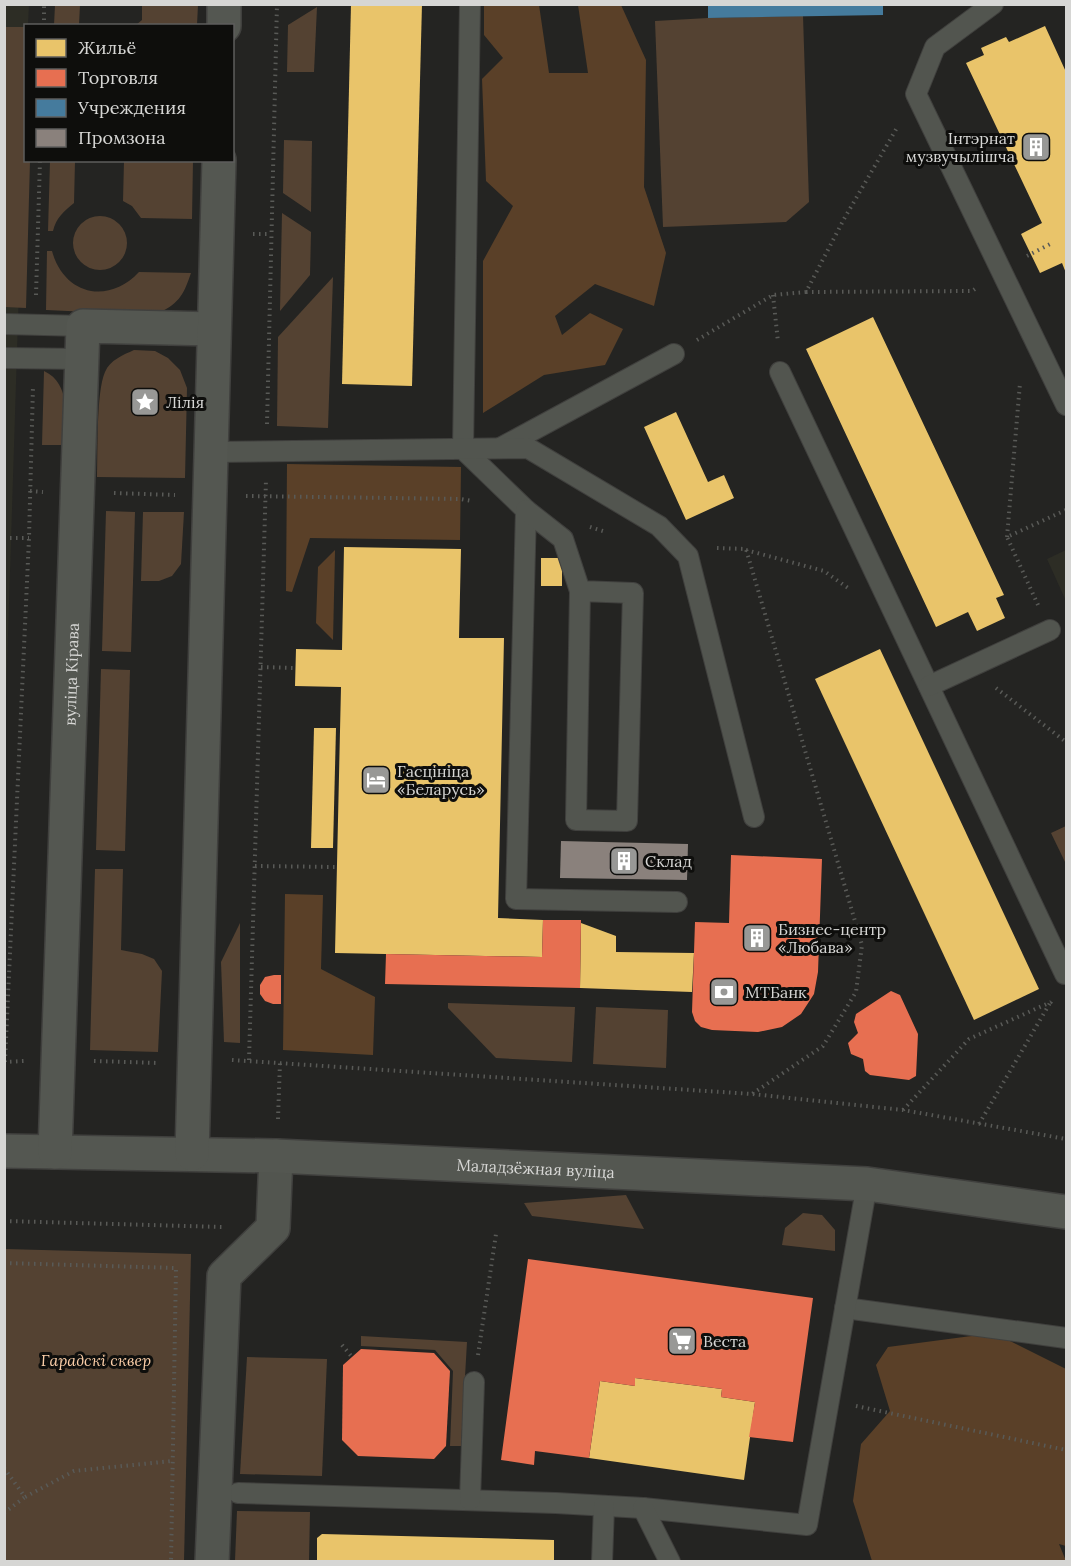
<svg xmlns="http://www.w3.org/2000/svg" width="1071" height="1566" font-family="Lora,serif">
  <rect width="100%" height="100%" fill="#242422"/>
  <g fill="#2d2d25">
    <path d="M29 4 28 25 26 26 25 100 5 730 4 5Z"/>
    <path d="M1066 550V601L1047 559Z"/>
  </g>
  <g fill="#544232">
    <path d="M55 5H80L79 25H54Z"/>
    <path d="M142 5H198L197 25H136L142 20Z"/>
    <path d="M317 7 314 72H287L288 25Z"/>
    <path d="M803 16 809 202 786 222 663 227 655 21 708 18Z"/>
    <path d="M5 27H25L26 160 30 161 26 308 5 307Z"/>
    <path d="M284 140 312 141 311 212 283 193Z"/>
    <path d="M50 161H75L74 203C64 211 56 218 53 231H48Z"/>
    <path d="M124 161H193L192 219 141 218 132 206 123 201Z"/>
    <path d="M282 213 311 232 310 275 280 311Z"/>
    <circle cx="100" cy="243" r="27"/>
    <path d="M47 251H52C64 295 108 305 139 272L191 273C183 297 178 304 155 315L46 310Z"/>
    <path d="M333 277 328 428 277 426 278 337Z"/>
    <path d="M134 350 155 351 168 358 180 370 187 388 185 478 97 477C98 453 96 392 105 372 110 360 123 355 134 350Z"/>
    <path d="M44 371C72 384 65 419 64 445H42Z"/>
    <path d="M106 511 135 512 131 652 102 651Z"/>
    <path d="M143 512H184L181 564 172 576 159 581H141Z"/>
    <path d="M101 669 130 670 125 851 96 850Z"/>
    <path d="M1066 826V864L1051 833Z"/>
    <path d="M95 869H123L121 950 142 954 154 959 162 971 158 1052 90 1050Z"/>
    <path d="M240 923V1043L224 1042 221 962Z"/>
    <path d="M448 1003 575 1007 572 1062 496 1058 448 1008Z"/>
    <path d="M596 1007 668 1010 666 1068 593 1064Z"/>
    <path d="M626 1195 644 1229 532 1216 524 1203Z"/>
    <path d="M803 1213 822 1215 835 1230V1251L782 1245 785 1228Z"/>
    <path d="M5 1249 191 1254 184 1561H5Z"/>
    <path d="M361 1336 467 1342 461 1446H450L453 1371 435 1350 361 1346Z"/>
    <path d="M247 1357 327 1359 322 1476 240 1474Z"/>
    <path d="M237 1511 310 1512 309 1561H235Z"/>
  </g>
  <g fill="#5a4028">
    <path d="M484 5H539L549 73H588L578 5H621L646 60 644 187 666 253 654 306 595 284 555 316 562 335 590 313 623 329 605 365 544 375 483 413V261L513 206 486 181 482 79 503 58 484 35Z"/>
    <path d="M287 464 461 467 460 540 310 538 292 592 286 591Z"/>
    <path d="M335 550V551L333 640 316 623 318 567Z"/>
    <path d="M285 894 323 895 321 969 375 997 373 1055 283 1050Z"/>
    <path d="M994 1333 1066 1369V1546L1059 1544 1066 1561H872L853 1501 861 1444 890 1411 876 1365 888 1347Z"/>
  </g>
  <g fill="#e9c46a">
    <path d="M351 4H422L412 386 342 384Z"/>
    <path d="M1045 26 1066 72V273L1062 263 1040 273 1021 234 1042 223 966 63 984 55 981 48 1006 37 1009 42Z"/>
    <path d="M873 317 1004 595 996 598 1005 618 977 631 968 612 936 627 806 349Z"/>
    <path d="M676 412 708 482 724 475 734 498 686 520 644 427Z"/>
    <path d="M344 547 461 549 459 638H504L498 918 543 920 542 957 335 953 341 687 295 686 296 649 342 650Z"/>
    <rect x="541" y="558" width="21" height="28"/>
    <path d="M880 649 1039 989 974 1020 815 679Z"/>
    <path d="M314 728H336L333 848H311Z"/>
    <path d="M581 923 616 936V952L694 953 692 992 580 988Z"/>
    <path d="M635 1378 722 1389 721 1397 755 1402 744 1480 589 1458 600 1381 635 1386Z"/>
    <path d="M322 1534 554 1540V1562H317V1538Z"/>
  </g>
  <g fill="#e76f51">
    <path d="M731 855 822 859 818 972 814 994 801 1014 782 1027 758 1032 712 1030 701 1027 695 1021 692 1012 695 922 729 923Z"/>
    <path d="M543 920H581L580 988 385 984 386 954 542 957Z"/>
    <path d="M274 975H281V1004H273L265 1001 260 994V985L265 977Z"/>
    <path d="M891 991 900 995 918 1034 916 1076 909 1080 870 1075 865 1071 863 1059 851 1054 848 1043 858 1033 854 1022 856 1014Z"/>
    <path d="M528 1259 813 1298 793 1442 749 1437 755 1402 721 1397 722 1389 635 1378V1386L600 1381 589 1458 535 1451 534 1465 501 1460Z"/>
    <path d="M361 1349 434 1353 450 1371 446 1446 434 1459 358 1456 342 1440 343 1365Z"/>
  </g>
  <path fill="#457b9d" d="M708 4H883V15L708 18Z"/>
  <path fill="#8a817c" d="M561 841 688 844 687 880 560 878Z"/>
  <g fill="none" stroke-linecap="round" stroke-linejoin="round">
    <g stroke="#40403e" stroke-width="22">
      <g id="lane">
        <path d="M470 4 463 449 526 510 516 899 677 902"/>
        <path d="M993 4 935 47 916 94 1066 405"/>
        <path d="M4 324 83 326"/>
        <path d="M4 358 82 359"/>
        <path d="M780 372 1065 974H1066"/>
        <path d="M502 447 674 354"/>
        <path d="M211 452 528 448 659 526 688 556 754 817"/>
        <path d="M526 510 563 539 580 591 576 820 627 821 633 593 580 591"/>
        <path d="M929 686 1050 630"/>
        <path d="M845 1308 1066 1338"/>
        <path d="M238 1493 556 1503 643 1508 807 1525 867 1184"/>
        <path d="M470 1500 474 1382"/>
        <path d="M643 1508 670 1562"/>
        <path d="M602 1562 604 1506"/>
      </g>
    </g>
    <g stroke="#40403e" stroke-width="36">
      <path id="street" d="M212 1562 224 1276 273 1228 276 1156"/>
    </g>
    <g stroke="#40403e" stroke-width="36">
      <g id="secondary">
        <path d="M224 26V4"/>
        <path id="s1" d="M4 1151 276 1156 867 1184 1066 1212"/>
        <path id="s2" d="M55 1152 83 326 214 329"/>
        <path d="M192 1154 219 160"/>
      </g>
    </g>
    <g stroke="#595a57" stroke-width="4" stroke-dasharray="1.5 4.5" stroke-linecap="butt">
      <path d="M44 26V4"/>
      <path d="M253 234H271"/>
      <path d="M1027 256 1052 243"/>
      <path d="M806 292 972 291 978 287"/>
      <path d="M36 295 40 160"/>
      <path d="M773 295 778 342"/>
      <path d="M697 340 773 295 806 292 844 219 898 126"/>
      <path d="M267 424 277 4"/>
      <path d="M30 491 43 492"/>
      <path d="M114 493 175 495"/>
      <path d="M246 496 461 499 472 501"/>
      <path d="M590 527 606 532"/>
      <path d="M1007 537 1020 383"/>
      <path d="M4 538H29"/>
      <path d="M717 548 746 549 862 945 856 992 823 1046 752 1094"/>
      <path d="M746 550 824 571 848 588"/>
      <path d="M1038 605 1007 537 1066 510"/>
      <path d="M261 667 295 668"/>
      <path d="M996 688 1066 742"/>
      <path d="M255 866 337 867"/>
      <path d="M232 1060 752 1094 903 1110 1066 1139"/>
      <path d="M249 1060 266 479"/>
      <path d="M94 1061 159 1063"/>
      <path d="M4 1062 24 1061"/>
      <path d="M5 1062 29 538 33 386"/>
      <path d="M903 1110 969 1039 1051 1002 1053 999"/>
      <path d="M278 1119 280 1062"/>
      <path d="M979 1124 1050 1003"/>
      <path d="M4 1221 223 1227"/>
      <path d="M4 1263 176 1268 171 1562"/>
      <path d="M342 1345 352 1357"/>
      <path d="M478 1355 496 1234"/>
      <path d="M856 1406 1066 1450"/>
      <path d="M4 1468 25 1497 74 1471 172 1461"/>
      <path d="M4 1513 25 1497"/>
    </g>
    <use href="#lane" stroke="#52554f" stroke-width="20"/>
    <use href="#street" stroke="#52554f" stroke-width="33"/>
    <use href="#secondary" stroke="#545751" stroke-width="33"/>
  </g>
  <defs>
    <g id="building-square" transform="scale(1.5)"><rect x="-9" y="-9" width="18" height="18" rx="4" fill="#989896" stroke="#0e0e0c"/><path d="M-4-6H4V6H1V3H-1V6H-4ZM-2.5-4.3h1.7v1.8h-1.7ZM.8-4.3h1.7v1.8H.8ZM-2.5-1h1.7V.8h-1.7ZM.8-1h1.7V.8H.8Z" fill="#fff"/></g>
    <g id="sight-square" transform="scale(1.5)"><rect x="-9" y="-9" width="18" height="18" rx="4" fill="#989896" stroke="#0e0e0c"/><path d="M0-6L1.8-2.2L6-1.7L2.9 1.2L3.7 5.4L0 3.3L-3.7 5.4L-2.9 1.2L-6-1.7L-1.8-2.2Z" fill="#fff"/></g>
    <g id="hotel-square" transform="scale(1.5)"><rect x="-9" y="-9" width="18" height="18" rx="4" fill="#989896" stroke="#0e0e0c"/><path d="M-6-4.5h1.5V1H6V5H4.5V3h-9V5H-6ZM-4 0a1.8 1.8 0 1 1 3.6 0ZM.5 0V-2.5h3Q6-2.5 6 0Z" fill="#fff"/></g>
    <g id="bank-square" transform="scale(1.5)"><rect x="-9" y="-9" width="18" height="18" rx="4" fill="#989896" stroke="#0e0e0c"/><path d="M-6-4H6V4H-6ZM0-2.3a2.3 2.3 0 1 0 0 4.6a2.3 2.3 0 1 0 0-4.6Z" fill="#fff"/></g>
    <g id="supermarket-square" transform="scale(1.5)"><rect x="-9" y="-9" width="18" height="18" rx="4" fill="#989896" stroke="#0e0e0c"/><path d="M-6-5.5h2.5l.6 2H6L4.5 2H-2.5L-4.4-4H-6ZM-1.5 3.2a1.3 1.3 0 1 0 .1 0ZM3 3.2a1.3 1.3 0 1 0 .1 0Z" fill="#fff"/></g>
  </defs>
  <g fill-rule="evenodd">
    <use href="#building-square" x="1036" y="147"/>
    <use href="#sight-square" x="145" y="402"/>
    <use href="#hotel-square" x="376" y="780"/>
    <use href="#building-square" x="624" y="861"/>
    <use href="#building-square" x="757" y="938"/>
    <use href="#bank-square" x="724" y="992"/>
    <use href="#supermarket-square" x="682" y="1341"/>
  </g>
  <g text-anchor="middle" stroke-width="6" stroke-linejoin="round" paint-order="stroke">
    <g font-size="16" fill="#d6d6d4" stroke="#0e0e0c" text-anchor="start">
      <text x="1015" y="144" text-anchor="end">Інтэрнат<tspan x="1015" dy="18">музвучылішча</tspan></text>
      <text x="166" y="408">Лілія</text>
      <text x="397" y="777">Гасцініца<tspan x="397" dy="18">«Беларусь»</tspan></text>
      <text x="645" y="867">Склад</text>
      <text x="778" y="935">Бизнес-центр<tspan x="778" dy="18">«Любава»</tspan></text>
      <text x="745" y="998">МТБанк</text>
      <text x="703" y="1347">Веста</text>
    </g>
    <g font-size="16" fill="#d6d6d4" stroke="#0e0e0c">
      <text dy="6" stroke="none"><textPath href="#s2" startOffset="478">вуліца Кірава</textPath></text>
      <text dy="6" stroke="none"><textPath href="#s1" startOffset="532">Маладзёжная вуліца</textPath></text>
    </g>
    <g font-size="16" font-style="italic" fill="#fbcea8" stroke="#0e0e0c">
      <text x="96" y="1366">Гарадскі сквер</text>
    </g>
  </g>
  <rect width="1071" height="1566" fill="none" stroke="#d6d6d4" stroke-width="12"/>
  <rect x="24" y="24" width="210" height="138" fill="#0e0e0c" stroke="#5e5e5c" stroke-width="1.5"/>
  <rect x="36" y="39" width="30" height="18" fill="#e9c46a" stroke="#5e5e5c" stroke-width="1.5"/>
  <text x="78" y="54" font-size="18" fill="#d6d6d4">Жильё</text>
  <rect x="36" y="69" width="30" height="18" fill="#e76f51" stroke="#5e5e5c" stroke-width="1.5"/>
  <text x="78" y="84" font-size="18" fill="#d6d6d4">Торговля</text>
  <rect x="36" y="99" width="30" height="18" fill="#457b9d" stroke="#5e5e5c" stroke-width="1.5"/>
  <text x="78" y="114" font-size="18" fill="#d6d6d4">Учреждения</text>
  <rect x="36" y="129" width="30" height="18" fill="#8a817c" stroke="#5e5e5c" stroke-width="1.5"/>
  <text x="78" y="144" font-size="18" fill="#d6d6d4">Промзона</text>
</svg>
